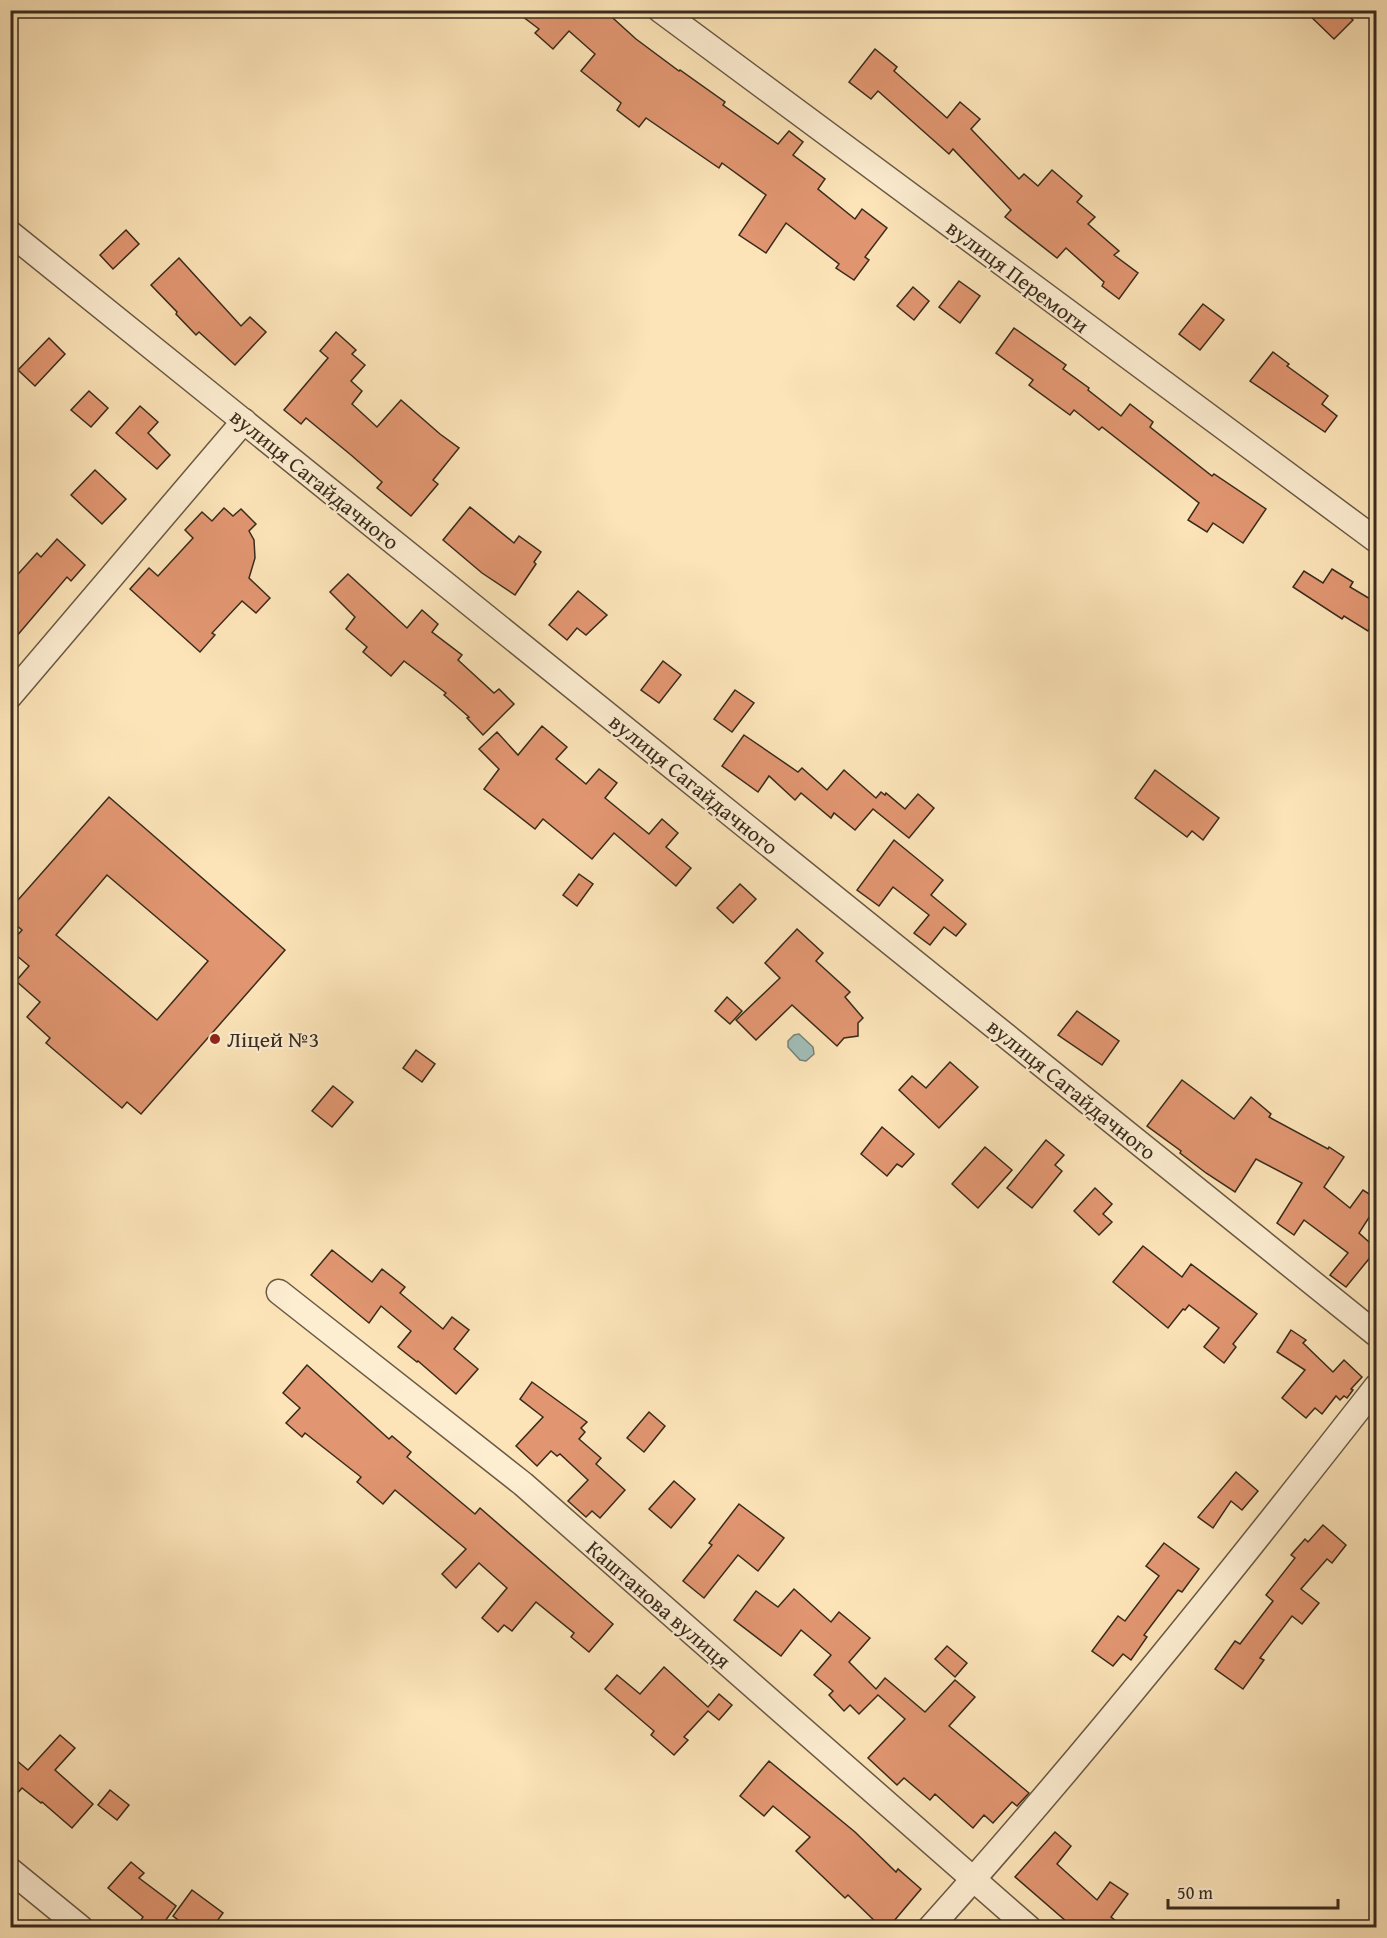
<svg xmlns="http://www.w3.org/2000/svg" width="1387" height="1938" font-family="'Gentium Book Plus',serif">
  <rect width="100%" height="100%" fill="#fce4b8"/>
  <filter id="stains"><feTurbulence type="fractalNoise" baseFrequency=".00333" numOctaves="4"/><feColorMatrix values="0 0 0 0 .2 0 0 0 0 .09 0 0 0 0 .02 0 0 0 .5 -.17"/></filter>
  <radialGradient id="worn" r=".72"><stop offset=".6" stop-color="#630" stop-opacity="0"/><stop offset="1" stop-color="#630" stop-opacity=".3"/></radialGradient>
  <path fill="#a1bdb7" stroke="#778379" stroke-width="1.5" d="M799 1034 813 1047 814 1054 806 1061 800 1060 788 1047V1041L794 1035Z"/>
  <g fill="#e19671" stroke="#392b1c" stroke-width="1.5" fill-rule="evenodd">
    <path d="M514 10H604L636 39 679 71 680 70 725 102 723 105 778 144 789 131 803 142 793 155 825 179 818 189 855 219 862 209 887 228 865 257 869 260 854 280 836 268 839 264 786 223 766 253 739 235 766 195 722 163 719 168 646 118 639 127 617 110 621 103 581 71 595 54 569 31 553 49 535 33 539 29Z"/>
    <path d="M1304 10H1343L1353 20 1334 39Z"/>
    <path d="M875 49 897 67 894 71 947 118 960 102 980 119 971 129 1019 179 1024 174 1038 186 1052 170 1082 196 1077 202 1095 217 1088 224 1119 251 1114 255 1138 273 1119 299 1102 286 1104 282 1066 248 1057 258 1005 217 1011 210 953 149 949 154 878 91 871 99 849 82Z"/>
    <path d="M126 230 139 244 113 269 100 255Z"/>
    <path d="M179 258 241 326 250 317 266 332 235 365 199 332 196 335 176 314 177 312 151 285Z"/>
    <path d="M959 281 980 296 960 323 939 307Z"/>
    <path d="M913 287 929 301 914 320 897 306Z"/>
    <path d="M1203 304 1224 320 1200 350 1179 334Z"/>
    <path d="M1014 328 1066 365 1063 369 1089 388 1088 390 1121 416 1130 404 1153 422 1150 427 1212 476 1214 474 1266 509 1243 543 1213 523 1207 532 1188 520 1199 503 1102 427 1099 430 1074 410 1070 415 1029 385 1033 380 996 353Z"/>
    <path d="M336 332 356 350 352 354 365 365 351 381 362 391 352 404 377 427 401 400 440 434 459 448 433 480 438 484 411 516 377 488 382 482 351 455 306 418 301 424 284 410 328 358 320 351Z"/>
    <path d="M49 338 65 354 35 386 18 370Z"/>
    <path d="M1273 352 1289 364 1287 366 1328 396 1322 404 1337 416 1325 432 1250 381Z"/>
    <path d="M89 391 108 408 91 427 71 410Z"/>
    <path d="M140 406 158 422 148 433 170 455 157 469 116 433Z"/>
    <path d="M95 470 126 499 102 524 71 495Z"/>
    <path d="M470 507 514 543 519 536 541 552 534 562 536 564 515 595 482 573 443 540Z"/>
    <path d="M224 508 233 516 241 509 256 524 249 531 254 540 255 558 249 578 270 598 256 613 242 601 212 633 215 635 200 652 130 589 149 568 158 576 193 538 185 530 202 512 212 521Z"/>
    <path d="M57 539 85 565 71 581 67 577 10 644V583L37 553 41 557Z"/>
    <path d="M1332 569 1353 582 1350 587 1377 603V618L1368 631 1344 616 1342 619 1293 587 1304 571 1323 583Z"/>
    <path d="M348 574 407 628 422 610 438 624 432 632 462 655 458 660 494 693 499 689 514 704 483 735 467 718 469 717 444 695 446 693 404 661 391 676 363 652 367 647 346 629 355 617 330 592Z"/>
    <path d="M578 591 607 615 586 635 577 628 567 640 549 625Z"/>
    <path d="M663 661 681 675 659 703 641 690Z"/>
    <path d="M735 690 754 703 732 732 714 719Z"/>
    <path d="M542 726 567 747 556 759 586 784 599 769 617 783 605 798 649 834 662 819 678 833 666 847 691 868 676 886 614 833 592 859 543 819 535 829 484 789 499 769 479 749 497 732 518 755Z"/>
    <path d="M744 735 798 772 802 768 827 790 844 770 876 798 881 792 885 795 886 793 905 809 918 794 934 808 909 838 873 809 855 830 834 813 831 818 801 793 795 800 769 776 758 792 722 766Z"/>
    <path d="M1155 770 1219 818 1203 840 1192 831 1187 837 1135 798Z"/>
    <path d="M109 797 285 950 141 1114 127 1102 122 1108 46 1043 50 1038 27 1017 40 1002 16 981 29 966 10 950V943L22 930 10 920V909ZM107 875 208 961 157 1020 56 935Z"/>
    <path d="M894 840 943 880 931 895 966 924 956 936 944 927 930 945 914 933 929 915 893 887 879 906 857 890Z"/>
    <path d="M579 874 593 884 577 906 563 895Z"/>
    <path d="M740 884 756 899 733 923 717 908Z"/>
    <path d="M797 929 823 953 816 961 850 992 845 997 863 1018 858 1023V1036L844 1038 837 1046 792 1005 756 1040 736 1020 780 978 765 963Z"/>
    <path d="M727 997 742 1011 730 1024 715 1011Z"/>
    <path d="M1077 1011 1119 1041 1102 1065 1058 1035Z"/>
    <path d="M416 1050 435 1064 422 1082 403 1068Z"/>
    <path d="M950 1062 978 1087 939 1128 899 1090 912 1076 926 1088Z"/>
    <path d="M1182 1080 1234 1119 1251 1097 1271 1114 1269 1117 1328 1149 1329 1147 1344 1157 1324 1187 1350 1208 1363 1190 1377 1199V1205L1359 1233 1377 1249 1346 1287 1330 1275 1348 1253 1304 1220 1294 1235 1277 1223 1302 1183 1256 1159 1235 1192 1206 1173 1180 1153 1181 1151 1147 1126Z"/>
    <path d="M333 1086 353 1102 332 1127 312 1111Z"/>
    <path d="M882 1127 914 1154 902 1167 897 1164 887 1176 861 1154Z"/>
    <path d="M1046 1140 1064 1155 1055 1165 1062 1171 1032 1208 1007 1188Z"/>
    <path d="M985 1147 1012 1170 978 1208 952 1184Z"/>
    <path d="M1095 1188 1112 1204 1103 1214 1112 1222 1099 1235 1074 1211Z"/>
    <path d="M1143 1246 1182 1277 1191 1264 1257 1314 1233 1344 1236 1347 1224 1363 1204 1347 1219 1328 1189 1305 1185 1310 1183 1309 1168 1328 1113 1282Z"/>
    <path d="M332 1250 372 1282 382 1269 405 1287 400 1293 443 1329 452 1317 469 1330 454 1349 478 1369 456 1394 418 1361 417 1362 398 1347 411 1331 381 1306 369 1323 311 1275Z"/>
    <path d="M1291 1330 1306 1340 1303 1343 1333 1372 1344 1360 1362 1377 1351 1389 1353 1390 1347 1398 1344 1396 1340 1400 1336 1396 1322 1414 1315 1408 1306 1418 1282 1398 1305 1370 1277 1352Z"/>
    <path d="M307 1365 389 1439 392 1436 411 1452 407 1457 475 1514 480 1508 613 1624 589 1652 571 1637 574 1633 536 1602 512 1631 504 1625 498 1632 482 1618 507 1588 479 1563 456 1588 442 1574 466 1549 395 1490 383 1504 357 1482 361 1477 305 1433 302 1437 286 1423 300 1408 283 1393Z"/>
    <path d="M532 1382 587 1422 581 1428 585 1432 579 1439 601 1458 596 1464 625 1490 600 1518 592 1511 586 1517 568 1501 588 1480 560 1454 557 1456 551 1451 537 1466 516 1446 543 1417 520 1399Z"/>
    <path d="M649 1412 665 1426 644 1452 627 1438Z"/>
    <path d="M1236 1472 1258 1491 1242 1510 1231 1501 1213 1528 1198 1517Z"/>
    <path d="M674 1481 695 1499 671 1528 649 1509Z"/>
    <path d="M739 1504 784 1538 758 1571 738 1555 704 1598 683 1581 712 1545 709 1543Z"/>
    <path d="M1323 1525 1346 1545 1332 1563 1327 1559 1301 1589 1319 1603 1302 1624 1292 1616 1260 1658 1264 1660 1243 1689 1215 1669 1235 1641 1240 1644 1273 1601 1266 1595 1295 1558 1291 1555 1305 1539 1308 1542Z"/>
    <path d="M1164 1543 1199 1569 1182 1592 1178 1590 1144 1635 1147 1637 1131 1660 1123 1654 1113 1666 1092 1651 1118 1616 1125 1621 1159 1576 1146 1566Z"/>
    <path d="M794 1589 831 1622 839 1612 870 1638 849 1662 876 1689 885 1678 925 1712 955 1680 975 1697 949 1726 1029 1793 1017 1806 1012 1802 993 1823 984 1815 973 1828 935 1794 930 1800 904 1778 897 1785 868 1758 905 1719 878 1695 859 1714 850 1705 844 1711 829 1695 833 1691 814 1675 831 1655 801 1630 781 1656 734 1620 756 1591 778 1607Z"/>
    <path d="M947 1646 967 1663 955 1677 935 1659Z"/>
    <path d="M664 1667 708 1707 719 1694 732 1705 719 1720 708 1711 684 1737 688 1740 674 1755 651 1735 654 1731 605 1689 617 1675 640 1694Z"/>
    <path d="M60 1735 75 1748 55 1770 93 1804 72 1828 42 1802 41 1803 22 1788 10 1801V1755L28 1770Z"/>
    <path d="M769 1761 855 1832 896 1872 898 1869 921 1889 888 1928H882L848 1895 845 1898 796 1851 810 1837 773 1806 764 1816 740 1796Z"/>
    <path d="M110 1790 129 1805 117 1820 98 1805Z"/>
    <path d="M1055 1832 1071 1846 1057 1864 1097 1900 1110 1882 1128 1894 1111 1917 1125 1928H1074L1015 1877Z"/>
    <path d="M131 1862 144 1873 139 1878 176 1906 160 1928H136L143 1917 108 1888Z"/>
    <path d="M192 1890 223 1913 212 1928H189L173 1916Z"/>
  </g>
  <g fill="none" stroke-linecap="round" stroke-linejoin="round">
    <g stroke="#6a5943" stroke-width="27">
      <g id="minor">
        <path d="M660 10 1376 540"/>
        <path d="M10 233 1376 1334"/>
        <path d="M10 696 244 421"/>
        <path d="M279 1292 523 1484 1029 1928"/>
        <path d="M10 1870 81 1928"/>
        <path d="M930 1928C1086 1754 1232 1571 1376 1387"/>
      </g>
    </g>
    <use href="#minor" stroke="#fdedd1" stroke-width="24"/>
  </g>
  <circle fill="#8f2418" stroke="#fdedd1" stroke-width="2" cx="215" cy="1039" r="6"/>
  <g text-anchor="middle" stroke-width="4.5" stroke-linejoin="round" paint-order="stroke">
    <g font-size="22" fill="#392b1c" stroke="#fdedd1">
      <text transform="translate(1018 276) rotate(37)" y="8">вулиця Перемоги</text>
      <text transform="translate(315 479) rotate(39)" y="8">вулиця Сагайдачного</text>
      <text transform="translate(694 784) rotate(39)" y="8">вулиця Сагайдачного</text>
      <text transform="translate(1072 1089) rotate(39)" y="8">вулиця Сагайдачного</text>
      <text transform="translate(659 1604) rotate(41)" y="8">Каштанова вулиця</text>
    </g>
    <g font-size="22" fill="#392b1c" stroke="#fdedd1" text-anchor="start">
      <text x="227" y="1047">Ліцей №3</text>
    </g>
  </g>
  <rect width="1387" height="1938" fill="none" stroke="#fce4b8" stroke-width="36"/>
  <rect x="12" y="12" width="1363" height="1914" fill="none" stroke="#392b1c" stroke-width="3"/>
  <rect x="18" y="18" width="1351" height="1902" fill="none" stroke="#392b1c" stroke-width="1.5"/>
  <path d="M1168 1899v9h170v-9" fill="none" stroke="#392b1c" stroke-width="3"/>
  <text x="1177" y="1899" font-size="18" fill="#392b1c" stroke="#fdedd1" stroke-width="4.5" paint-order="stroke">50 m</text>
  <rect width="100%" height="100%" filter="url(#stains)"/>
  <rect width="100%" height="100%" fill="url(#worn)"/>
</svg>
